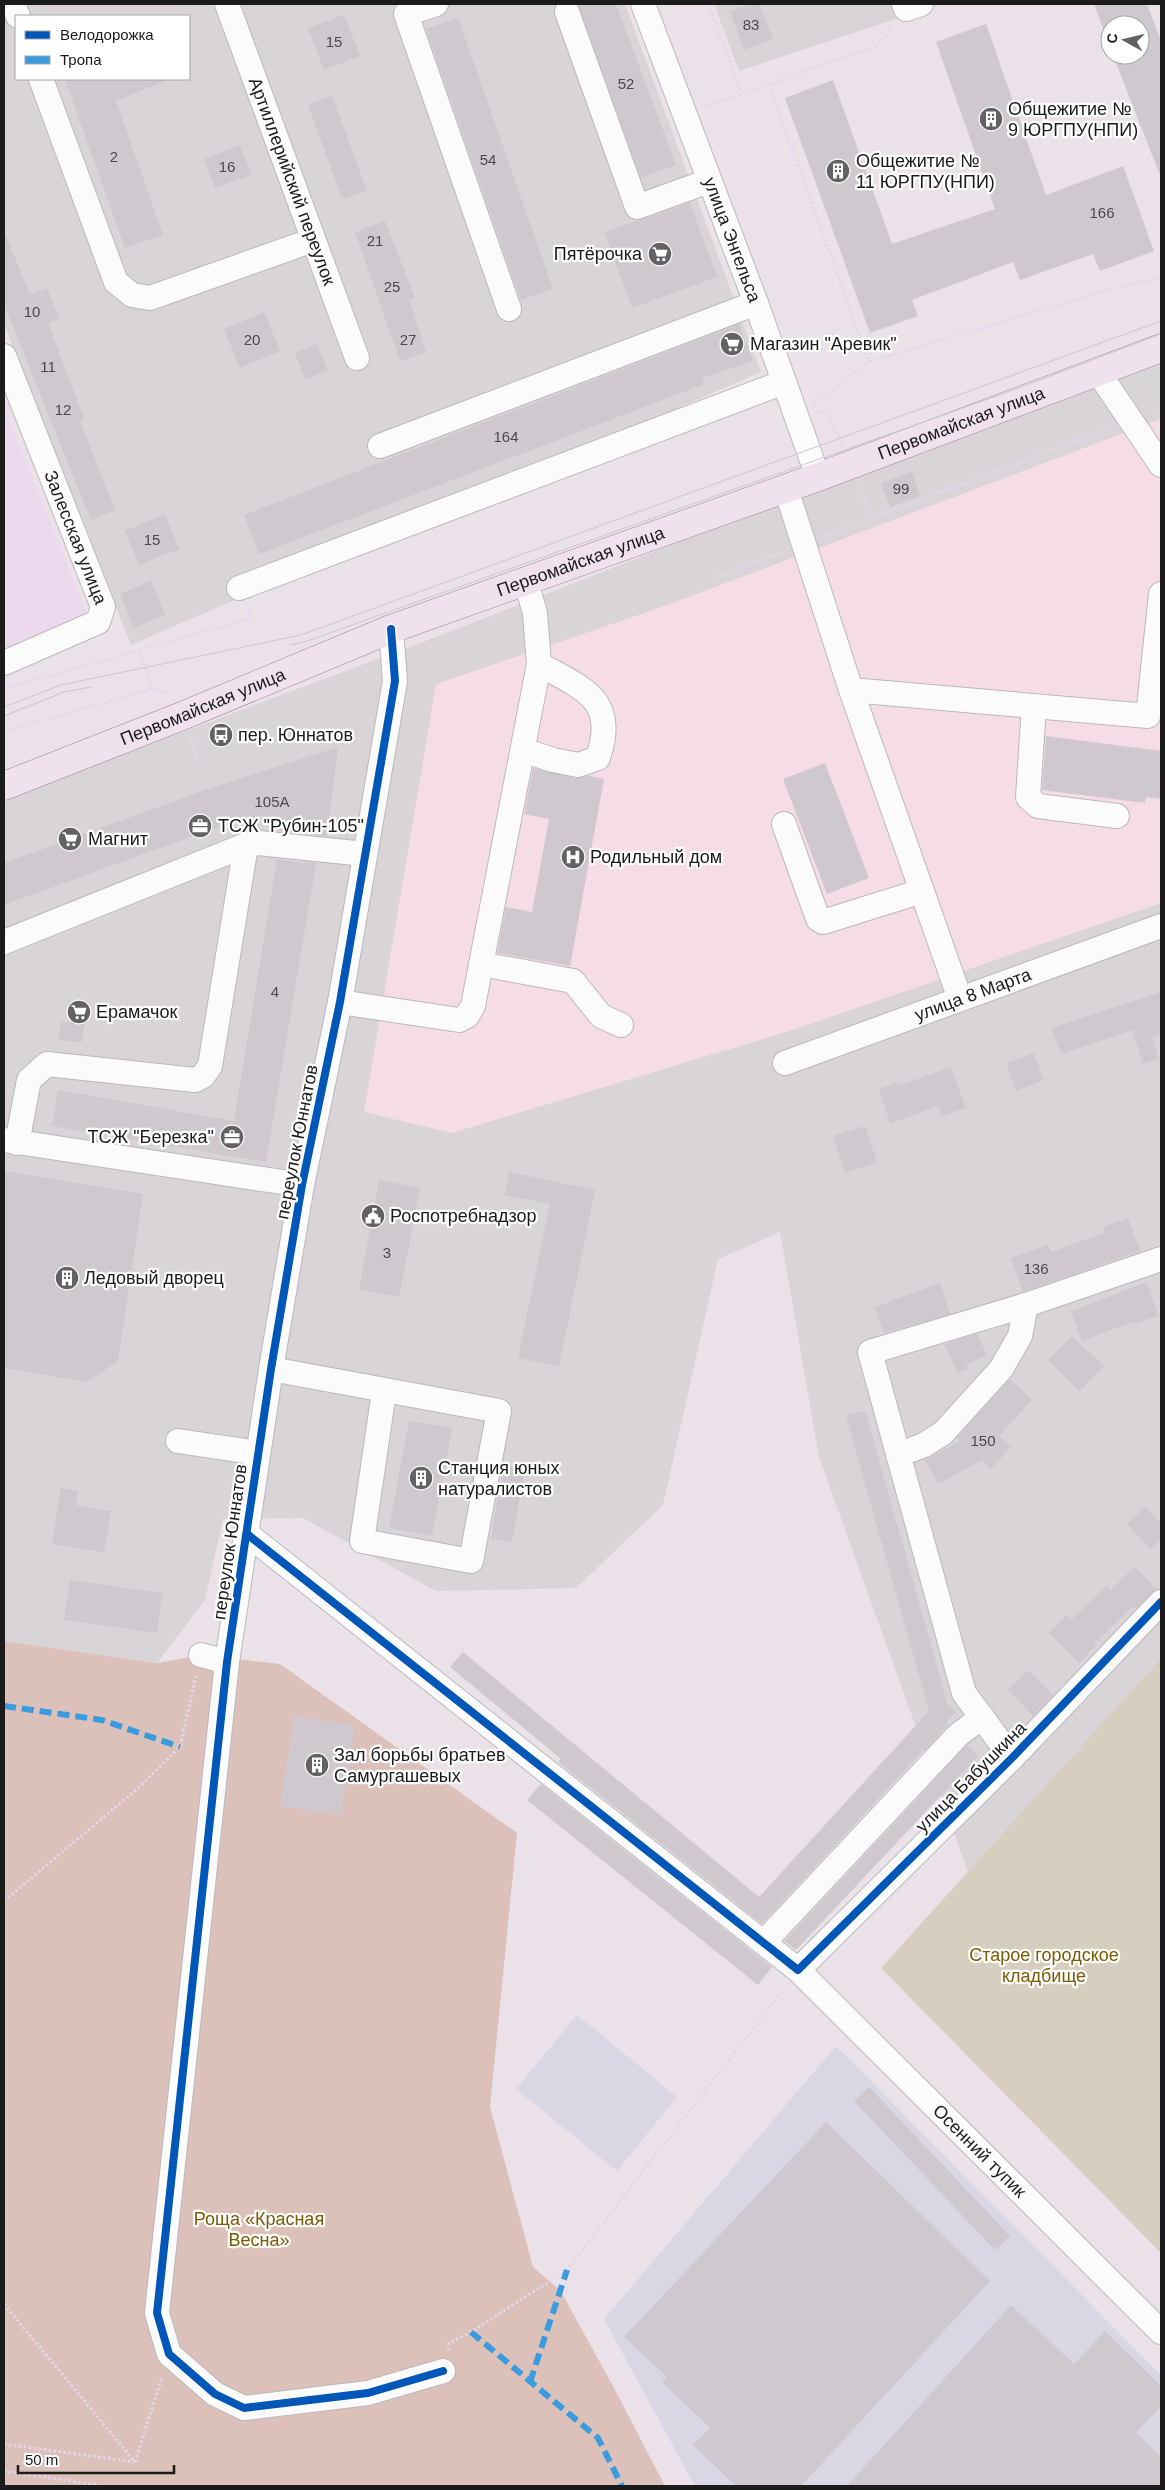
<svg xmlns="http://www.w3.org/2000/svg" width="1165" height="2490" font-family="Helvetica,sans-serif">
  <rect width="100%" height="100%" fill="#eae2e8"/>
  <g fill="#d9d4d8" fill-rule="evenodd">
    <path d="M4 4H625L761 372 131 645 4 324ZM16 16H189V79H16Z"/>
    <path d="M714 4H941L739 71Z"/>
    <path d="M1161 353V1658L968 1872 819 1457 780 1232 718 1259 663 1505 576 1588 436 1591 303 1518 223 1519 205 1600 157 1663 4 1641V799L439 636Z"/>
  </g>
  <g fill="#d8d7e3">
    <path d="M577 2015 677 2097 617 2171 516 2089Z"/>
    <path d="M836 2046 1161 2375V2486H695L604 2319Z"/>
  </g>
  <path fill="#f6dce7" d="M1161 419V903L793 1030 452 1133 364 1112 436 684 662 607Z"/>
  <path fill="#ecd9ed" d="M4 408 89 618 4 648Z"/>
  <path fill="#dbc1b9" d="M4 1641 157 1663 201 1655 280 1664 517 1833 490 2107 533 2267 560 2290 613 2386 665 2486H4Z"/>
  <path fill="#d7cec0" d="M1161 1658V2253L881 1968Z"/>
  <path fill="#d8d5d7" d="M1161 365V389L1134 398 1121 379Z"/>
  <g fill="#cfc8ce">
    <path d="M578 4H616L676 165 641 178Z"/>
    <path d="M751 4H759L773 39 744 50 730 12Z"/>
    <path d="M1094 4H1147L1161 41V178L1113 55H1140V25H1110V47Z"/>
    <path d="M344 15 360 56 324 70 308 28Z"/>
    <path d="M458 18 553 289 521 300 426 29Z"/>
    <path d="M986 24 1046 195 1123 166 1154 251 1100 271 1093 254 1020 280 1013 262 912 300 918 316 870 333 785 98 833 80 892 244 995 209 936 42Z"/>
    <path d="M65 79H169L116 101 163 235 125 248Z"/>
    <path d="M332 96 367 191 342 199 308 105Z"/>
    <path d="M240 145 251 175 215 188 204 159Z"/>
    <path d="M690 203 717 277 632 308 604 232Z"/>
    <path d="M385 221 415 298 409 300 426 352 400 361 355 232Z"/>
    <path d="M4 231 30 295 47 288 59 319 48 323 84 419 80 421 115 510 91 520 4 304Z"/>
    <path d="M264 312 280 351 240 368 224 329Z"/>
    <path d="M739 324 753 361 702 378 704 384 259 554 244 515Z"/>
    <path d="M317 344 328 371 305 379 295 353Z"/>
    <path d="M912 472 920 496 890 507 881 483Z"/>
    <path d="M165 514 179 549 139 565 125 531Z"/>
    <path d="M151 581 165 615 134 628 120 594Z"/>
    <path d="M1046 736 1161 751V799L1146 797 1145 803 1042 790Z"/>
    <path d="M338 747 327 836 279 831 265 815 223 825 4 905V863L208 789Z"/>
    <path d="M825 763 869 878 827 894 783 779Z"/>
    <path d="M533 768 575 778 588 776 604 779 570 966 497 953 506 907 532 912 549 819 524 814Z"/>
    <path d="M277 859 306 864 304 862 316 863 266 1162 52 1126 58 1090 234 1121Z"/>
    <path d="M1161 992V1034L1152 1037 1159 1059 1143 1064 1133 1030 1061 1054 1052 1028Z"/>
    <path d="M61 1022H85L82 1042 58 1040Z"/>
    <path d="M1034 1053 1044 1080 1016 1091 1006 1063Z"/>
    <path d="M951 1067 966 1108 942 1116 939 1106 890 1123 879 1089 900 1082 901 1085Z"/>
    <path d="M865 1126 877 1162 845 1173 833 1136Z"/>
    <path d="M4 1171 143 1194 118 1361 87 1382 4 1368Z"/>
    <path d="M509 1172 595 1190 559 1366 518 1358 550 1204 505 1195Z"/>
    <path d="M379 1180 420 1188 399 1297 359 1290Z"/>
    <path d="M1128 1218 1140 1251 1023 1292 1011 1258 1048 1245 1051 1252 1105 1233 1103 1227Z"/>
    <path d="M1147 1282 1158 1316 1133 1324 1132 1322 1082 1341 1071 1311Z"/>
    <path d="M940 1283 950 1314 884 1333 875 1307Z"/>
    <path d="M977 1334 987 1355 966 1365 968 1369 958 1373 944 1344Z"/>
    <path d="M1072 1336 1104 1366 1080 1391 1048 1360Z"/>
    <path d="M1010 1379 1032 1400 999 1436 1011 1447 991 1469 982 1460 938 1484 925 1460 960 1441 957 1438Z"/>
    <path d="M865 1411 948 1705 956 1712 945 1724 947 1726 762 1924 558 1762 561 1759 450 1667 463 1652 759 1897 929 1711 846 1416Z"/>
    <path d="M409 1421 452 1428 432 1536 389 1528Z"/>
    <path d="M503 1465 525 1468 512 1542 491 1539Z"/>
    <path d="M61 1488 78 1491 76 1505 111 1511 104 1552 52 1544Z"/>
    <path d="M1145 1507 1161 1524V1539L1151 1549 1127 1524Z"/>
    <path d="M1134 1567 1156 1589 1136 1608 1133 1606 1095 1643 1096 1645 1079 1663 1049 1633 1066 1615 1071 1620 1107 1586 1111 1590Z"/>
    <path d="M70 1580 162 1593 157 1633 64 1620Z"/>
    <path d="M1029 1670 1053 1695 1033 1716 1008 1690Z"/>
    <path d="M294 1716 354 1725 341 1815 280 1806Z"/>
    <path d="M967 1745 978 1756 796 1950 784 1941Z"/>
    <path d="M541 1784 772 1967 758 1985 527 1800Z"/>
    <path d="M869 2087 1010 2236 995 2250 854 2101Z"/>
    <path d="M826 2122 990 2281 801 2486H736L693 2445 710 2428 662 2382 667 2377 624 2337Z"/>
    <path d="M1011 2305 1074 2364 1105 2331 1161 2386V2406L1136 2433 1161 2457V2486H847Z"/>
  </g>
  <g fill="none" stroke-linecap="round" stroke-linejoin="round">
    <g stroke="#bbb8ba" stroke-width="26">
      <g id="minor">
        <path d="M13 4 18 16"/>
        <path id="s1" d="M227 4 357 358"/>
        <path d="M436 4 406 14 509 309"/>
        <path id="s2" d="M643 4 756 303 818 477"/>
        <path d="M904 4 906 9 921 4"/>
        <path d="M567 12 637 207 709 181"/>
        <path d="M41 79 116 282 132 295 150 298 313 240"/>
        <path id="s3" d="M4 356 103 607 98 622 4 663"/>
        <path d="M1098 372 1161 465"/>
        <path d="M380 446 756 303"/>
        <path d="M786 489 851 690 1148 716 1161 594"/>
        <path d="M239 588 784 382"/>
        <path d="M391 629 395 681 340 1002 302 1185 271 1369 227 1662 157 2313 169 2354 215 2394 244 2408 368 2393 443 2371"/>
        <path d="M851 690 960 999"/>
        <path d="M1034 706 1028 797 1038 806 1117 816"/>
        <path d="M523 750 553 760 578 765 598 758C618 699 583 689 539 664"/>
        <path d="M784 824 818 919 823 922 922 891"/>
        <path d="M4 942 246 845 258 843 365 854"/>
        <path d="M481 964 573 981 601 1016 621 1025"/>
        <path d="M340 1002 459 1020 467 1016 473 1006 539 664 535 613 526 582"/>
        <path id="s4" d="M785 1063 1161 926"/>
        <path d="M4 1140 302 1185"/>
        <path d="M17 1143 29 1080 47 1064 195 1080 203 1076 210 1066 246 845"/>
        <path d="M271 1369 499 1411 471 1561 362 1541 384 1392"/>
        <path d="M178 1441 258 1453"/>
        <path d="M898 1455 924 1445 943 1433 1001 1369 1020 1336 1026 1305"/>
        <path id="s5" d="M247 1534 798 1970 1161 2332"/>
        <path d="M201 1655 227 1662"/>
        <path d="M1012 1758 964 1693 870 1352 1026 1305 1161 1259"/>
        <path d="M764 1942 958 1735 982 1717"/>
        <path d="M798 1970 1012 1758 1161 1602"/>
      </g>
    </g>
    <g stroke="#a08097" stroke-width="29">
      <g id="major">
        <path id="s6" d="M4 786 182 716 391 629 818 477 1161 348"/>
      </g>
    </g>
    <g stroke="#e5d6ea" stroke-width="3" stroke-dasharray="2.5 2.5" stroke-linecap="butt">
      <path d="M708 4 742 93"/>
      <path d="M769 84 869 362"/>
      <path d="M705 106 878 46 893 25"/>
      <path d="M814 404 869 362 1094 294 1161 277"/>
      <path d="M817 412 828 415 842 444"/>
      <path d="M1152 413 1161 409"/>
      <path d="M860 486 873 518"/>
      <path d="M824 536 1111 428"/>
      <path d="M716 577 783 552"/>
      <path d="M139 649 151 689"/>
      <path d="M4 689 251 618 247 607"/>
      <path d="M4 732 151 689 172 694"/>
      <path d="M190 738 198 759"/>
      <path d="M4 1901 137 1789 180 1747 196 1676"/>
      <path d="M4 2304 135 2462"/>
      <path d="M448 2350 449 2343 471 2332 567 2270 786 1986"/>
      <path d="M4 2444 134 2462"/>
      <path d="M135 2462 162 2377"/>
      <path d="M4 2471 103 2486"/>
    </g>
    <use href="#minor" stroke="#fcfbfc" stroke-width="24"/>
    <use href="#major" stroke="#f0e2ed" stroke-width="28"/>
    <g stroke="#c9c8c9" stroke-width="1">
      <path d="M290 645 304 642 1011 391 1161 334"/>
      <path d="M4 707 61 685 301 635 1161 321"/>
      <path d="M4 716 64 692 91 687"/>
    </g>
    <g stroke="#3b9bdf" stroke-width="6" stroke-dasharray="12 6" stroke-linecap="butt">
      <path d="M4 1706 102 1720 180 1747"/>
      <path d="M471 2332 598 2438 622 2486"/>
      <path d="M530 2382 567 2270"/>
    </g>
    <g stroke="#fff" stroke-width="11">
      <g id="cycleway">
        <path d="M391 629 395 681 340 1002 302 1185 271 1369 227 1662 157 2313 169 2354 215 2394 244 2408 368 2393 443 2371"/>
        <path d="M247 1534 798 1970 1012 1758 1161 1602"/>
      </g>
    </g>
    <use href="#cycleway" stroke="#0057b8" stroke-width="8"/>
  </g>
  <defs>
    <g id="building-disc" transform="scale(1.25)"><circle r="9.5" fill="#636163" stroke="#fff"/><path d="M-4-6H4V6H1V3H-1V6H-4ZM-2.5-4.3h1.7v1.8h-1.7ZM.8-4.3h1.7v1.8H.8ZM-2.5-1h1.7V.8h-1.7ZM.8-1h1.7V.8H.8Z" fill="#fff"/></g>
    <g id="supermarket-disc" transform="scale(1.25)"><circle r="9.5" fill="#636163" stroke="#fff"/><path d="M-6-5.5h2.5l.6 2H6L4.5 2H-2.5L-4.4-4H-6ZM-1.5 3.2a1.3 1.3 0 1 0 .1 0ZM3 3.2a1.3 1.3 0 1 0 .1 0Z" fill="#fff"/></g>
    <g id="bus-disc" transform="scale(1.25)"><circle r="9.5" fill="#636163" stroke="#fff"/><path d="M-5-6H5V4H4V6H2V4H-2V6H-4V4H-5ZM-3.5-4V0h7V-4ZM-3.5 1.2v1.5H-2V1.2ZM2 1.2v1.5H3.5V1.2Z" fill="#fff"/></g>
    <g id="office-disc" transform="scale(1.25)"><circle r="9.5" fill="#636163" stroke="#fff"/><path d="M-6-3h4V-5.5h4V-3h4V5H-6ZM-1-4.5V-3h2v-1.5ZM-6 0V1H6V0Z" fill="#fff"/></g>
    <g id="hospital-disc" transform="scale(1.25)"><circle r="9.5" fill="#636163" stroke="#fff"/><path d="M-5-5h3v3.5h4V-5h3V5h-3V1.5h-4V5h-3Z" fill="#fff"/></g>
    <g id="civic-disc" transform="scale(1.25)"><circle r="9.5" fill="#636163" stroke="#fff"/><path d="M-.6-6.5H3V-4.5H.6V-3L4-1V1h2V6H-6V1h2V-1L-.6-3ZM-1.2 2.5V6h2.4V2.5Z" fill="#fff"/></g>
  </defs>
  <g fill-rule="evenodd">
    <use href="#building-disc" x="991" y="119"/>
    <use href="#building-disc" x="838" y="171"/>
    <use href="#supermarket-disc" x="660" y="254"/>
    <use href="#supermarket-disc" x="732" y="344"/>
    <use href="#bus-disc" x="221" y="735"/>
    <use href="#office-disc" x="200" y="826"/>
    <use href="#supermarket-disc" x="70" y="839"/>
    <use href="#hospital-disc" x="573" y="857"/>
    <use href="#supermarket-disc" x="79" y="1012"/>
    <use href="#office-disc" x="232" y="1137"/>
    <use href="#civic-disc" x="373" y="1216"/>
    <use href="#building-disc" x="67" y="1278"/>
    <use href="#building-disc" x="421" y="1478"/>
    <use href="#building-disc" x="317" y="1765"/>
  </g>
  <g text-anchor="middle" stroke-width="4.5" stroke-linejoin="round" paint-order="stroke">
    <g font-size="15" fill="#4b494a">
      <text x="751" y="30">83</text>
      <text x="334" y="47">15</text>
      <text x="626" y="89">52</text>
      <text x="114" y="162">2</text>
      <text x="488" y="165">54</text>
      <text x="227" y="172">16</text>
      <text x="1102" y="218">166</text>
      <text x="375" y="246">21</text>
      <text x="392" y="292">25</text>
      <text x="32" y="317">10</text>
      <text x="252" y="345">20</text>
      <text x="408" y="345">27</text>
      <text x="48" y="372">11</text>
      <text x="63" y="415">12</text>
      <text x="506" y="442">164</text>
      <text x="901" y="494">99</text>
      <text x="152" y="545">15</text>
      <text x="272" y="807">105А</text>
      <text x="275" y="997">4</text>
      <text x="387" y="1258">3</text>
      <text x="1036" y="1274">136</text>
      <text x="983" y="1446">150</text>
    </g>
    <g font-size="18" fill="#1b1b1b" stroke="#fff" text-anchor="start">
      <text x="1008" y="115">Общежитие №<tspan x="1008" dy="21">9 ЮРГПУ(НПИ)</tspan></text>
      <text x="856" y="167">Общежитие №<tspan x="856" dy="21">11 ЮРГПУ(НПИ)</tspan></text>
      <text x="642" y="260" text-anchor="end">Пятёрочка</text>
      <text x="750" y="350">Магазин "Аревик"</text>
      <text x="238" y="741">пер. Юннатов</text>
      <text x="218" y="832">ТСЖ "Рубин-105"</text>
      <text x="88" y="845">Магнит</text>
      <text x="590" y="863">Родильный дом</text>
      <text x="96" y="1018">Ерамачок</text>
      <text x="214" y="1143" text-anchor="end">ТСЖ "Березка"</text>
      <text x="390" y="1222">Роспотребнадзор</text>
      <text x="84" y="1284">Ледовый дворец</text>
      <text x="438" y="1474">Станция юных<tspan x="438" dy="21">натуралистов</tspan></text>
      <text x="334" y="1761">Зал борьбы братьев<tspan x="334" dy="21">Самургашевых</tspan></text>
    </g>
    <g font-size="18" fill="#1b1b1b" stroke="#fff">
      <text dy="6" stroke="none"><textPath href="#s1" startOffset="189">Артиллерийский переулок</textPath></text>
      <text dy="6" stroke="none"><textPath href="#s2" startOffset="252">улица Энгельса</textPath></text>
      <text dy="6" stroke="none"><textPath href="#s6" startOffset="1024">Первомайская улица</textPath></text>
      <text dy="6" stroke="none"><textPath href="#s3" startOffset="195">Залесская улица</textPath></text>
      <text dy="6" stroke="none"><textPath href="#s6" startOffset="619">Первомайская улица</textPath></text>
      <text dy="6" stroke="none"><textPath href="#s6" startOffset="214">Первомайская улица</textPath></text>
      <text dy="6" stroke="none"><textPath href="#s4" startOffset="200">улица 8 Марта</textPath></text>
      <text transform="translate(297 1142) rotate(-79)" y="6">переулок Юннатов</text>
      <text transform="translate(230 1542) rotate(-82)" y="6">переулок Юннатов</text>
      <text transform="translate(971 1777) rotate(-45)" y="6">улица Бабушкина</text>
      <text dy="6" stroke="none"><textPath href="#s5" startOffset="959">Осенний тупик</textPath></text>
    </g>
    <g font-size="18" fill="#7c5905" stroke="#fff">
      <text x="1044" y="1961">Старое городское<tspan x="1044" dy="21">кладбище</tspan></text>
      <text x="259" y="2225">Роща «Красная<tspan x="259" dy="21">Весна»</tspan></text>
    </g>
  </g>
  <rect width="1165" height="2490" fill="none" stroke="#1b1b1b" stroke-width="10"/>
  <rect x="15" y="15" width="175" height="65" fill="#ffffff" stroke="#a4a4a4"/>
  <rect x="25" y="31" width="25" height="8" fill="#0057b8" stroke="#a4a4a4"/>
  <text x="60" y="40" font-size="15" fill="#1b1b1b">Велодорожка</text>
  <rect x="25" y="56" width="25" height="8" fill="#3b9bdf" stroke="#a4a4a4"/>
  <text x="60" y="65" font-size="15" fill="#1b1b1b">Тропа</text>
  <g transform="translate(1125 40) rotate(278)"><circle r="24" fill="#ffffff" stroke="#a4a4a4"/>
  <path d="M0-4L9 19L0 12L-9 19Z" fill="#636163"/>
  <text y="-8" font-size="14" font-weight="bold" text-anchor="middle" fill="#1b1b1b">С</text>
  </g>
  <path d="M18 2465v8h156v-8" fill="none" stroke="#1b1b1b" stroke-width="2.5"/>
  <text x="25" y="2465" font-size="15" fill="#1b1b1b" stroke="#ffffff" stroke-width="4" paint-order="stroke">50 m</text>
</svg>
